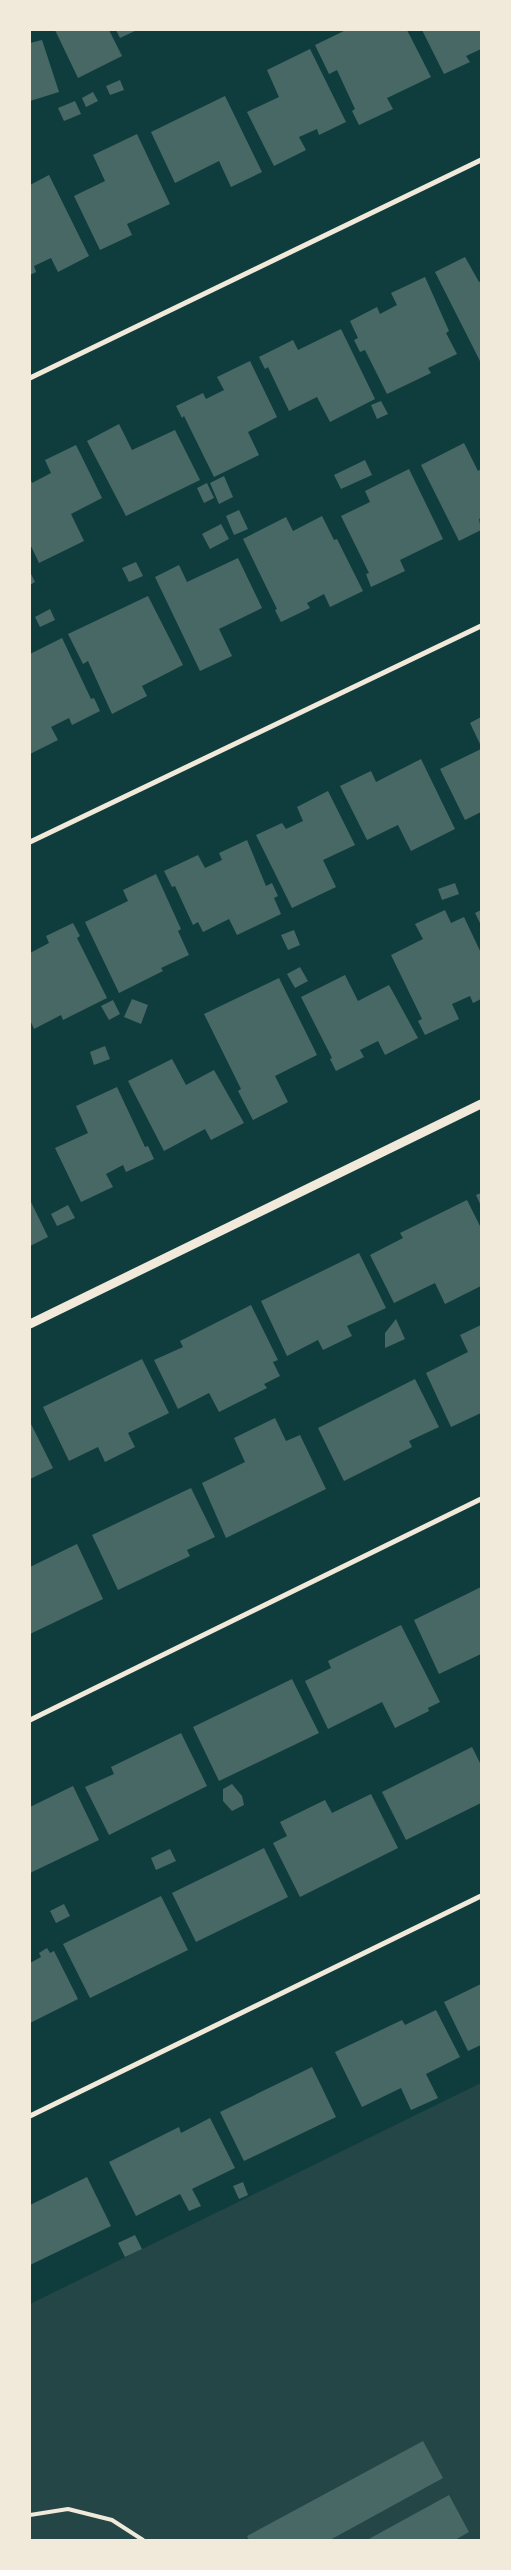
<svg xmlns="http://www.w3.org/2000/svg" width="511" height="2570" font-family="'Roboto Serif',serif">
  <rect width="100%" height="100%" fill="#0f3d3e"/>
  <path fill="#244646" d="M481 2083V2540H30V2304Z"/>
  <g fill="#486865">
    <path d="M55 30H109L122 56 78 78Z"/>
    <path d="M116 30H137L120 38Z"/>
    <path d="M346 30H407L431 77 387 98 393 109 359 125 352 111 355 109 337 70 329 74 315 45Z"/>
    <path d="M422 30H481V49L466 56 470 62 444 74Z"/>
    <path d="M42 40 59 92 30 101V43Z"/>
    <path d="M310 49 346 122 319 135 317 129 299 137 306 150 274 166 247 112 279 97 267 70Z"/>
    <path d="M120 80 124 90 110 95 106 86Z"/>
    <path d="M93 92 98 101 86 107 82 98Z"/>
    <path d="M225 96 262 172 231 187 219 161 175 183 151 132Z"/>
    <path d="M75 101 81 114 64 121 58 108Z"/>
    <path d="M137 134 170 204 127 224 132 235 100 250 74 196 105 181 93 155Z"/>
    <path d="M49 175 89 256 58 272 51 258 34 266 36 272 30 275V185Z"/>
    <path d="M465 257 479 282 481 281V363L435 272Z"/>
    <path d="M425 277 449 331 446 333 457 354 428 368 431 373 387 394 365 350 360 352 354 340 358 338 350 321 377 307 380 314 397 305 391 293Z"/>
    <path d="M341 329 375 399 330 422 317 397 289 411 268 367 265 369 259 357 293 340 298 350Z"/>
    <path d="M250 361 277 417 248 432 259 455 214 477 184 416 182 418 176 406 203 393 206 399 224 390 217 377Z"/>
    <path d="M381 401 388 414 377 419 371 405Z"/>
    <path d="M119 424 132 450 175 430 200 480 126 516 87 441Z"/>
    <path d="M464 443 478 471 481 469V518L479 519 481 530 459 541 421 465Z"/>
    <path d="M76 445 102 498 71 514 84 541 39 563 30 544V478L32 483 51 473 45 460Z"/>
    <path d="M365 460 372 475 341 489 334 475Z"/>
    <path d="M409 469 443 539 400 560 405 571 371 587 366 574 369 573 341 516 370 502 365 491Z"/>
    <path d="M224 476 233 497 219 504 210 483Z"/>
    <path d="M207 483 214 498 204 503 197 488Z"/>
    <path d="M239 510 248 529 234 535 226 516Z"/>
    <path d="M322 516 334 540 337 539 363 591 330 607 324 594 307 603 310 608 281 622 275 610 277 609 243 539 286 517 293 531Z"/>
    <path d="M221 524 229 539 210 549 202 534Z"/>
    <path d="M238 558 262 608 219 629 232 656 200 671 155 577 179 565 187 582Z"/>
    <path d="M136 562 143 576 129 582 122 568Z"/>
    <path d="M30 572 35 582 30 585Z"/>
    <path d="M148 596 183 665 142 686 147 696 112 714 88 661 83 664 68 634Z"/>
    <path d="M50 609 55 620 40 627 35 617Z"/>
    <path d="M62 638 91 699 94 698 100 711 72 725 69 718 51 727 58 740 30 754V654Z"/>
    <path d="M481 717V746L470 723Z"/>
    <path d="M481 749V812L465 820 440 769Z"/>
    <path d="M421 759 455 829 411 851 398 825 367 840 340 786 371 771 376 782Z"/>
    <path d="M328 791 355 845 323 860 336 887 292 908 256 835 282 823 286 829 303 821 297 807Z"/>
    <path d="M247 840 266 886 272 883 278 896 274 898 281 914 237 935 229 919 203 932 198 922 193 925 175 886 172 887 164 871 198 855 205 868 222 860 219 853Z"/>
    <path d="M156 874 181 929 178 931 189 955 161 968 163 971 119 993 85 922 128 901 123 890Z"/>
    <path d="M455 883 459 894 442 900 438 889Z"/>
    <path d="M445 910 451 923 464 917 481 953V999L473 1003 470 996 452 1004 459 1019 425 1035 418 1021 422 1019 391 955 423 939 415 924Z"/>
    <path d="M481 910V925L475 913Z"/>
    <path d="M73 923 80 936 77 938 107 998 63 1020 61 1015 34 1029 30 1020V953L49 943 46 936Z"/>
    <path d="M294 930 300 945 288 950 281 935Z"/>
    <path d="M300 967 308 981 295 988 287 974Z"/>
    <path d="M345 975 358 1001 389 985 418 1038 385 1055 378 1041 360 1050 364 1057 336 1071 330 1059 332 1058 301 997Z"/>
    <path d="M279 978 317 1055 275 1076 288 1102 253 1120 238 1091 241 1089 204 1014Z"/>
    <path d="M132 999 148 1005 141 1024 124 1017Z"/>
    <path d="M113 1000 120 1014 109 1020 101 1006Z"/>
    <path d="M105 1046 110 1059 94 1065 90 1052Z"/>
    <path d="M172 1059 186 1085 214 1070 244 1123 211 1140 205 1129 164 1151 128 1081Z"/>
    <path d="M117 1087 145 1147 148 1146 154 1159 126 1172 123 1165 106 1174 113 1187 81 1202 55 1148 88 1133 76 1106Z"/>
    <path d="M481 1193V1206L476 1195Z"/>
    <path d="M30 1200 48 1237 30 1246Z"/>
    <path d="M467 1200 481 1228V1286L445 1304 435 1283 394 1303 370 1255 403 1238 400 1233Z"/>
    <path d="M68 1205 75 1218 57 1226 51 1214Z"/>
    <path d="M359 1253 386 1308 347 1326 352 1336 323 1350 318 1340 287 1356 261 1301Z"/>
    <path d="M251 1305 278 1360 273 1362 280 1376 264 1384 267 1388 219 1412 209 1393 178 1409 154 1360 183 1347 180 1341Z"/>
    <path d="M396 1319 405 1339 385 1348V1333Z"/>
    <path d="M481 1325V1413L451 1427 426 1373 468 1352 460 1335Z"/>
    <path d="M142 1359 169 1413 128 1433 135 1447 105 1462 98 1447 69 1461 43 1407Z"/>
    <path d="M415 1379 439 1427 409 1441 412 1447 344 1481 318 1428Z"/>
    <path d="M275 1418 286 1441 300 1435 326 1489 226 1538 202 1483 245 1462 234 1438Z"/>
    <path d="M30 1422 53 1468 30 1479Z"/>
    <path d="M191 1488 215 1537 187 1550 190 1556 118 1590 92 1535Z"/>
    <path d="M77 1544 103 1599 30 1634V1567Z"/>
    <path d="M481 1587V1654L439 1674 414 1620Z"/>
    <path d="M401 1625 440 1702 428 1708 429 1711 395 1728 382 1702 328 1729 305 1681 331 1668 328 1661Z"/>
    <path d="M292 1679 319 1733 219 1781 193 1727Z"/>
    <path d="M181 1733 207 1786 109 1835 85 1787 114 1774 111 1767Z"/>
    <path d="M472 1747 481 1765V1803L406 1840 382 1792Z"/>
    <path d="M232 1784 242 1796 244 1805 232 1811 223 1801V1789Z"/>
    <path d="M73 1786 99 1840 30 1873V1807Z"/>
    <path d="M371 1794 398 1848 300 1897 273 1843 287 1836 280 1822 325 1800 332 1813Z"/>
    <path d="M264 1848 288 1897 196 1942 172 1893Z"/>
    <path d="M170 1849 176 1861 156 1870 151 1858Z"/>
    <path d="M161 1896 188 1950 90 1998 63 1944Z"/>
    <path d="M64 1904 70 1916 56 1923 50 1911Z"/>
    <path d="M47 1948 50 1953 54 1951 78 1999 30 2023V1963L41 1957 39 1953Z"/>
    <path d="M481 1984V2045L468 2051 444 2002Z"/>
    <path d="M436 2010 460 2057 426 2074 438 2098 411 2110 401 2088 362 2107 335 2052 402 2020 405 2025Z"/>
    <path d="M312 2067 336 2117 244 2161 220 2112Z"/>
    <path d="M210 2118 235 2168 192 2189 201 2206 189 2211 180 2194 136 2216 109 2162 179 2127 181 2133Z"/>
    <path d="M87 2177 111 2226 30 2265V2205Z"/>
    <path d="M243 2182 248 2195 239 2199 233 2186Z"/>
    <path d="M135 2235 142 2249 125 2257 118 2243Z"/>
    <path d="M423 2441 443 2478 330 2540H249L247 2536Z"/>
    <path d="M449 2495 469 2532 455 2540H367Z"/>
  </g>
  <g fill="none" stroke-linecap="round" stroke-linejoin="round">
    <path stroke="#f1e9da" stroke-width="4" d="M30 2515 68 2509 112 2520 143 2540"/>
    <g stroke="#f1e9da" stroke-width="5">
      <path d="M30 378 481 160"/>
      <path d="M30 842 481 626"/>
      <path d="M30 1720 481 1499"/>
      <path d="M30 2116 481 1896"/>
    </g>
    <path stroke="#f1e9da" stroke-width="9" d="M30 1324 481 1104"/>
  </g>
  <rect width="511" height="2570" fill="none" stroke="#f1e9da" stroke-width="62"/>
</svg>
